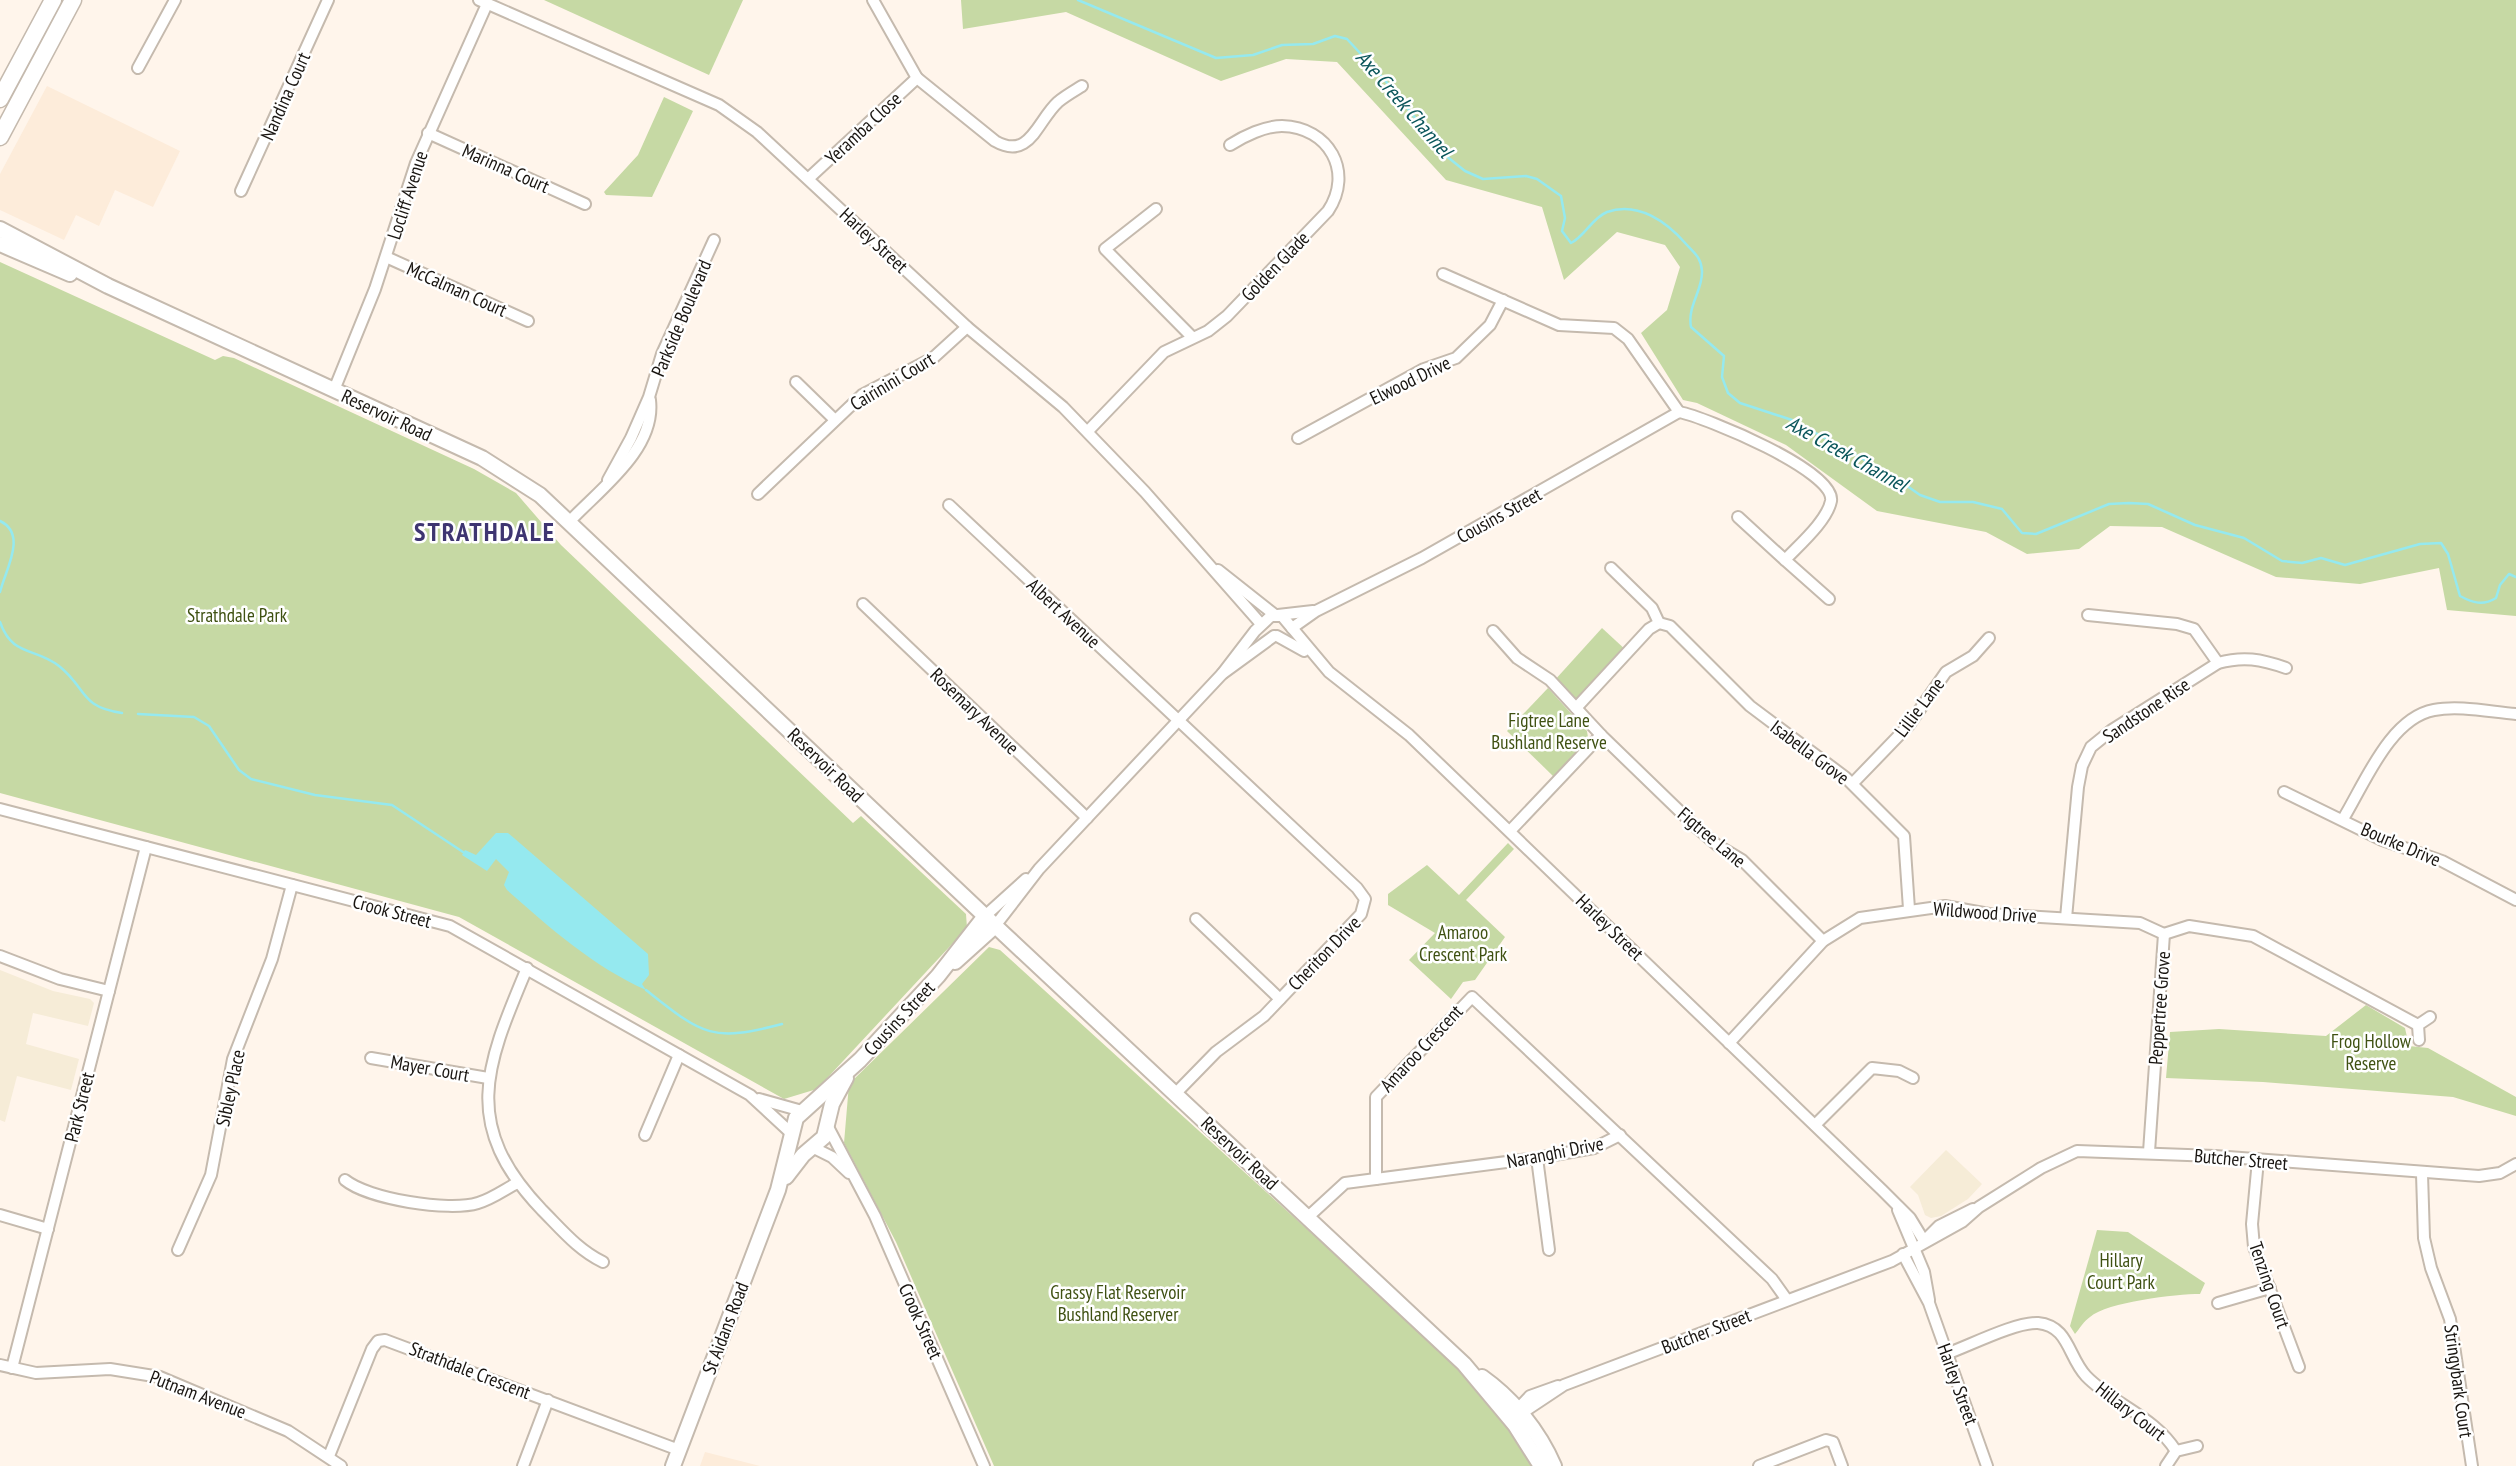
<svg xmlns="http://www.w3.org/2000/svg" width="2516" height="1466" font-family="'PT Sans Narrow',sans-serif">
  <rect width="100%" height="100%" fill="#fff5eb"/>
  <g fill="#f6ecd7">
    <path d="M0 970 53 991 90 999 94 1003 88 1026 33 1013 26 1044 79 1059 71 1090 17 1076 5 1122 0 1120Z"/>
    <path d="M1946 1150 1982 1184 1968 1199 1941 1216 1931 1218 1925 1215 1918 1195 1910 1187Z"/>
  </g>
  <g fill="#fdecda">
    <path d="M47 86 180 151 153 207 115 190 99 226 76 215 64 240 0 210V174Z"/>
    <path d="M705 1452 760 1466H700Z"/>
  </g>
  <g fill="#c6d9a4">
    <path d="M544 0H743L709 75Z"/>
    <path d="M961 0H2516V616L2447 610 2439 568 2360 584 2276 577 2162 527 2110 526 2079 549 2027 554 1986 532 1877 511 1786 445 1697 403 1683 400 1641 333 1667 310 1680 267 1665 245 1617 232 1564 280 1542 207 1446 180 1337 62 1286 59 1221 81 1066 12 963 29Z"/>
    <path d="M664 97 693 111 652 197 606 195 604 192 638 155Z"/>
    <path d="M0 262 215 360 223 356 234 358 474 469 516 493 561 545 853 823 861 816 966 914 967 928 817 1089 784 1099 459 917 0 793Z"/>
    <path d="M1602 628 1628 652 1577 704 1554 681Z"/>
    <path d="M1548 688 1587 731 1589 744 1555 778 1507 731Z"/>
    <path d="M1508 843 1514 849 1466 900 1505 937 1475 980 1463 982 1451 999 1409 960 1435 933 1388 905V894L1427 865 1459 895Z"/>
    <path d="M989 947 1000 950 1439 1349 1486 1397 1537 1466H994L896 1242 844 1143 849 1084Z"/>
    <path d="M2366 1005 2405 1028 2409 1046 2428 1048 2516 1097V1116L2453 1097 2263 1082 2166 1078 2170 1032 2219 1029 2326 1036Z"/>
    <path d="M2097 1230 2128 1232 2205 1283 2200 1294C2176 1294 2107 1302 2090 1317 2084 1321 2080 1328 2075 1334L2070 1326Z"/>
  </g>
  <path fill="#95e9ef" d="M496 833H508L514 838 648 954 649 975 642 984 646 990C593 966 550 928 507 890L504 885 509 872 496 859 487 871 462 855 465 850 476 855Z"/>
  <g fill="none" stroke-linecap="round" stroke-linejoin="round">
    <g stroke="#95e9ef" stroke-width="2.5">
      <path d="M1078 0 1216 58 1253 55 1282 45 1313 44 1335 36 1347 39 1384 79 1445 155 1465 171 1483 179 1526 176 1537 179 1561 196 1565 218 1562 231 1571 243C1585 236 1592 218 1607 212 1638 201 1667 222 1686 244 1695 254 1701 257 1702 271 1703 290 1687 306 1691 327L1724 356 1722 377 1728 393 1740 403 1792 420 1890 474 1920 495 1940 502H1973L2002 509 2022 533 2036 534 2109 504 2129 503 2148 504 2195 525 2244 538 2282 561 2302 563 2321 558 2345 565 2420 544 2441 543 2448 554 2460 596C2473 603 2483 606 2496 598L2500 585 2509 574 2516 577"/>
      <path d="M0 521C28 534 5 571 0 592"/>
      <path d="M0 622C12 657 35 647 59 666 87 688 79 707 122 713"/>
      <path d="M138 714 194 717 209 726 239 770 251 779 315 795 392 805 463 852"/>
      <path d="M646 990C702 1034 710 1043 782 1024"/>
    </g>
    <g stroke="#c5baae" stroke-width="14">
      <g id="street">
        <path d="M479 0 719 105 757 132 967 327 1063 407 1145 492 1261 624"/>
        <path d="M873 0 917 78"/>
        <path d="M138 68 175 0"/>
        <path d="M428 133 585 204"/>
        <path d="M809 178 917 78 995 141C1030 161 1037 121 1058 102 1065 96 1074 91 1082 86"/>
        <path d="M241 191 328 0"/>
        <path d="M1156 209 1105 249 1192 337"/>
        <path d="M386 257 528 321"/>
        <path d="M1443 274 1559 325 1614 328 1628 339 1679 412"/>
        <path d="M796 382 834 419"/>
        <path d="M334 390 375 289 416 163 487 4"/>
        <path d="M1679 412C1705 417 1836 471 1831 501 1827 521 1799 545 1785 560L1738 517"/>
        <path d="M1088 431 1164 352 1208 331 1227 316 1328 211C1354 172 1329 127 1282 126 1265 126 1244 136 1230 145"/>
        <path d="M1298 438 1424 369 1456 358 1490 325 1503 300"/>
        <path d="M608 480 631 438 649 397 662 354 714 240"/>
        <path d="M758 494 862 395 933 358 967 327"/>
        <path d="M949 505 1357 888 1365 899 1361 914 1264 1016 1216 1052 1176 1093"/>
        <path d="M570 521C600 489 656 449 650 400"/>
        <path d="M1785 560 1829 599"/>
        <path d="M1218 570 1275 615"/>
        <path d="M863 604 1087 818"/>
        <path d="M1278 615 1313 611"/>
        <path d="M2088 615 2177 624 2194 629 2218 663"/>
        <path d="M1659 623 1670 626 1750 706 1845 777 1904 836 1909 909"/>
        <path d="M1292 628 1316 611 1422 558 1679 412"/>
        <path d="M1493 631 1517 658 1550 680 1601 735"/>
        <path d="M1277 636 1304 651"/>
        <path d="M1222 674 1255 631 1271 616H1282L1329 672 1409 735 1882 1190 1910 1218 1924 1241"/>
        <path d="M1576 708 1649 629 1659 623 1652 608 1611 568"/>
        <path d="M1853 783 1909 725 1946 672 1973 656 1989 638"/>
        <path d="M2284 792 2382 840 2442 861 2516 900"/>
        <path d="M0 809 450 926 750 1095 790 1132"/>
        <path d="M2343 819C2365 783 2390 718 2434 710 2459 705 2491 712 2516 714"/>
        <path d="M1510 831 1601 735 1697 828 1717 845 1742 860 1823 941"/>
        <path d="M985 916 1026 879"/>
        <path d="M2066 918 2078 787 2082 766 2091 747 2112 730 2218 663C2243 656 2261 659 2286 668"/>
        <path d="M1196 919 1280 999"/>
        <path d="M995 926 1039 869 1222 674 1274 636"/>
        <path d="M2164 934 2189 926 2253 936 2418 1025"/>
        <path d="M0 956 60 979 109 991"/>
        <path d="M527 968C486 1066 460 1124 542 1210 561 1229 578 1250 603 1262"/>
        <path d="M2419 1040 2418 1025 2430 1017"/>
        <path d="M1729 1043 1823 941 1860 918 1945 906 1989 914 2140 923 2164 934"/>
        <path d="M371 1058 488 1078"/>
        <path d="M759 1099 802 1111"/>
        <path d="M827 1125 875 1216 984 1466"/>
        <path d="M1815 1125 1872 1068 1899 1071 1913 1078"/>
        <path d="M645 1135 679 1055"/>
        <path d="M812 1147 832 1157 849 1173"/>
        <path d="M2149 1152 2164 934"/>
        <path d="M1537 1158 1549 1250"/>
        <path d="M2258 1160 2252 1224 2254 1247 2299 1367"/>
        <path d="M2422 1174 2424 1238 2431 1268 2450 1319 2472 1466"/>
        <path d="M1376 1179V1097L1472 997 1772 1279 1787 1300"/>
        <path d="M345 1180C368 1199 449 1212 478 1203 492 1199 504 1190 517 1183"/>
        <path d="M1898 1210 1924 1272 1929 1300"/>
        <path d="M0 1215 48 1229"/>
        <path d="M1308 1217 1345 1183 1537 1158 1594 1148 1620 1135"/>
        <path d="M1928 1237 1939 1226 1973 1209"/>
        <path d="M178 1250 211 1175 233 1059 272 959 292 885"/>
        <path d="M1903 1254 1929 1303 1987 1466"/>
        <path d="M2218 1303 2270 1288"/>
        <path d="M1946 1354C1969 1346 2015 1322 2038 1323 2069 1326 2068 1357 2086 1376 2114 1405 2154 1416 2176 1451"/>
        <path d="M0 1365 36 1373 110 1369 160 1377 288 1431 341 1466"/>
        <path d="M12 1368 146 847"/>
        <path d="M1514 1413 1530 1396 1558 1386"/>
        <path d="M1516 1417 1564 1385 1892 1261 1962 1222 1979 1207 2041 1168 2077 1151 2215 1156 2479 1176 2500 1173 2516 1164"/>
        <path d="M329 1456 372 1349 378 1341 385 1340 679 1450"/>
        <path d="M523 1466 548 1400"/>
        <path d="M1759 1466 1826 1440 1833 1442 1842 1466"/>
        <path d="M2166 1466 2176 1451 2197 1446"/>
      </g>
    </g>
    <g stroke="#c5baae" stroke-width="18">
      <g id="secondary">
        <path d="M0 229 108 286 482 458 540 495 1005 935 1464 1364 1515 1425 1541 1466"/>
        <path d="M0 244 70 274"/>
        <path d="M955 962 995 926"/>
        <path d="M786 1177 803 1155 824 1137 832 1104 846 1078"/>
        <path d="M1482 1377C1513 1399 1539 1431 1554 1466"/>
        <path d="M673 1466 778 1190 796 1118 860 1060 938 976 985 916"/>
      </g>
    </g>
    <g stroke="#c5baae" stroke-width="19">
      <g id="primary">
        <path d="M0 99 53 0"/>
        <path d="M0 137 73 0"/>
      </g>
    </g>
    <use href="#street" stroke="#fff" stroke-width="10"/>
    <use href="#secondary" stroke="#fff" stroke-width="14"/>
    <use href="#primary" stroke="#fff" stroke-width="16"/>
  </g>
  <g text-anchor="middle" stroke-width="5" stroke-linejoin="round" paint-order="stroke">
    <g font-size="19" fill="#191511" stroke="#fff">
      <text transform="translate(285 96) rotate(-66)" y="7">Nandina Court</text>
      <text transform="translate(863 128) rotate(-43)" y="7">Yeramba Close</text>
      <text transform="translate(506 168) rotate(24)" y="7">Marinna Court</text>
      <text transform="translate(407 195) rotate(-72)" y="7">Locliff Avenue</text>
      <text transform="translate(874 240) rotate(43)" y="7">Harley Street</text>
      <text transform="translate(1275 266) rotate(-46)" y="7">Golden Glade</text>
      <text transform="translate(457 289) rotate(24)" y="7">McCalman Court</text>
      <text transform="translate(681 318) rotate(-67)" y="7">Parkside Boulevard</text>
      <text transform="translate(1410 380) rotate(-26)" y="7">Elwood Drive</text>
      <text transform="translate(892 381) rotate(-31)" y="7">Cairinini Court</text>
      <text transform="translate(387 415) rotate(25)" y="7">Reservoir Road</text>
      <text transform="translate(1499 515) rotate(-29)" y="7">Cousins Street</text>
      <text transform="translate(1064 613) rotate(43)" y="7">Albert Avenue</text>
      <text transform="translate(1919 707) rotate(-53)" y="7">Lillie Lane</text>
      <text transform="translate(2146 710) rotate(-34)" y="7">Sandstone Rise</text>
      <text transform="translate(975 711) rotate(44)" y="7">Rosemary Avenue</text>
      <text transform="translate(1810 752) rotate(37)" y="7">Isabella Grove</text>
      <text transform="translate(826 765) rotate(44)" y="7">Reservoir Road</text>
      <text transform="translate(1712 837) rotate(40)" y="7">Figtree Lane</text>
      <text transform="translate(2401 844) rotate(23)" y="7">Bourke Drive</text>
      <text transform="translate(392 911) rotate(15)" y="7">Crook Street</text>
      <text transform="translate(1985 912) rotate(4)" y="7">Wildwood Drive</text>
      <text transform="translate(1610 927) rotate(44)" y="7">Harley Street</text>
      <text transform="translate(1324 953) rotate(-46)" y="7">Cheriton Drive</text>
      <text transform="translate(2159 1008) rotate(-86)" y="7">Peppertree Grove</text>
      <text transform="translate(899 1018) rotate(-47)" y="7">Cousins Street</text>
      <text transform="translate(1421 1048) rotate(-47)" y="7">Amaroo Crescent</text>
      <text transform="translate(430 1068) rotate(10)" y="7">Mayer Court</text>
      <text transform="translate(230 1088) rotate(-78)" y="7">Sibley Place</text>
      <text transform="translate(79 1107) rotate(-76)" y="7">Park Street</text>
      <text transform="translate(1555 1152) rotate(-11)" y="7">Naranghi Drive</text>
      <text transform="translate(1240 1153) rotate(43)" y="7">Reservoir Road</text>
      <text transform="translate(2241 1159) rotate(5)" y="7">Butcher Street</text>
      <text transform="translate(2270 1285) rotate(71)" y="7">Tenzing Court</text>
      <text transform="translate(921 1321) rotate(66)" y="7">Crook Street</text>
      <text transform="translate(725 1328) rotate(-69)" y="7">St Aidans Road</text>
      <text transform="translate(1706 1331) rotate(-21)" y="7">Butcher Street</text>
      <text transform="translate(470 1370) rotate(21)" y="7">Strathdale Crescent</text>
      <text transform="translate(2459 1381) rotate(82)" y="7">Stringybark Court</text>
      <text transform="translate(1958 1384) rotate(70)" y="7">Harley Street</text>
      <text transform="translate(198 1394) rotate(21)" y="7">Putnam Avenue</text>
      <text transform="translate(2131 1411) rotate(38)" y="7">Hillary Court</text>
    </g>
    <g font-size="19" fill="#3f5112" stroke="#fff">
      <text x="237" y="622">Strathdale Park</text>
      <text x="1549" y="727">Figtree Lane<tspan x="1549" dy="22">Bushland Reserve</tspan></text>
      <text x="1463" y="939">Amaroo<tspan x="1463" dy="22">Crescent Park</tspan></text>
      <text x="2371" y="1048">Frog Hollow<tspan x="2371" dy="22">Reserve</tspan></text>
      <text x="2121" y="1267">Hillary<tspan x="2121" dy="22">Court Park</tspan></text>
      <text x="1118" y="1299">Grassy Flat Reservoir<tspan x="1118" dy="22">Bushland Reserver</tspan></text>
    </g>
    <g font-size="21" font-style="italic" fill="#0b565b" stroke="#fff">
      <text transform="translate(1404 104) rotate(49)" y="7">Axe Creek Channel</text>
      <text transform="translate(1847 454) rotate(29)" y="7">Axe Creek Channel</text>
    </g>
    <g font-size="26" font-weight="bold" letter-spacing="2" fill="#3e3571" stroke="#fff">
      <text x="485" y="541">STRATHDALE</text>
    </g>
  </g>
</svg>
